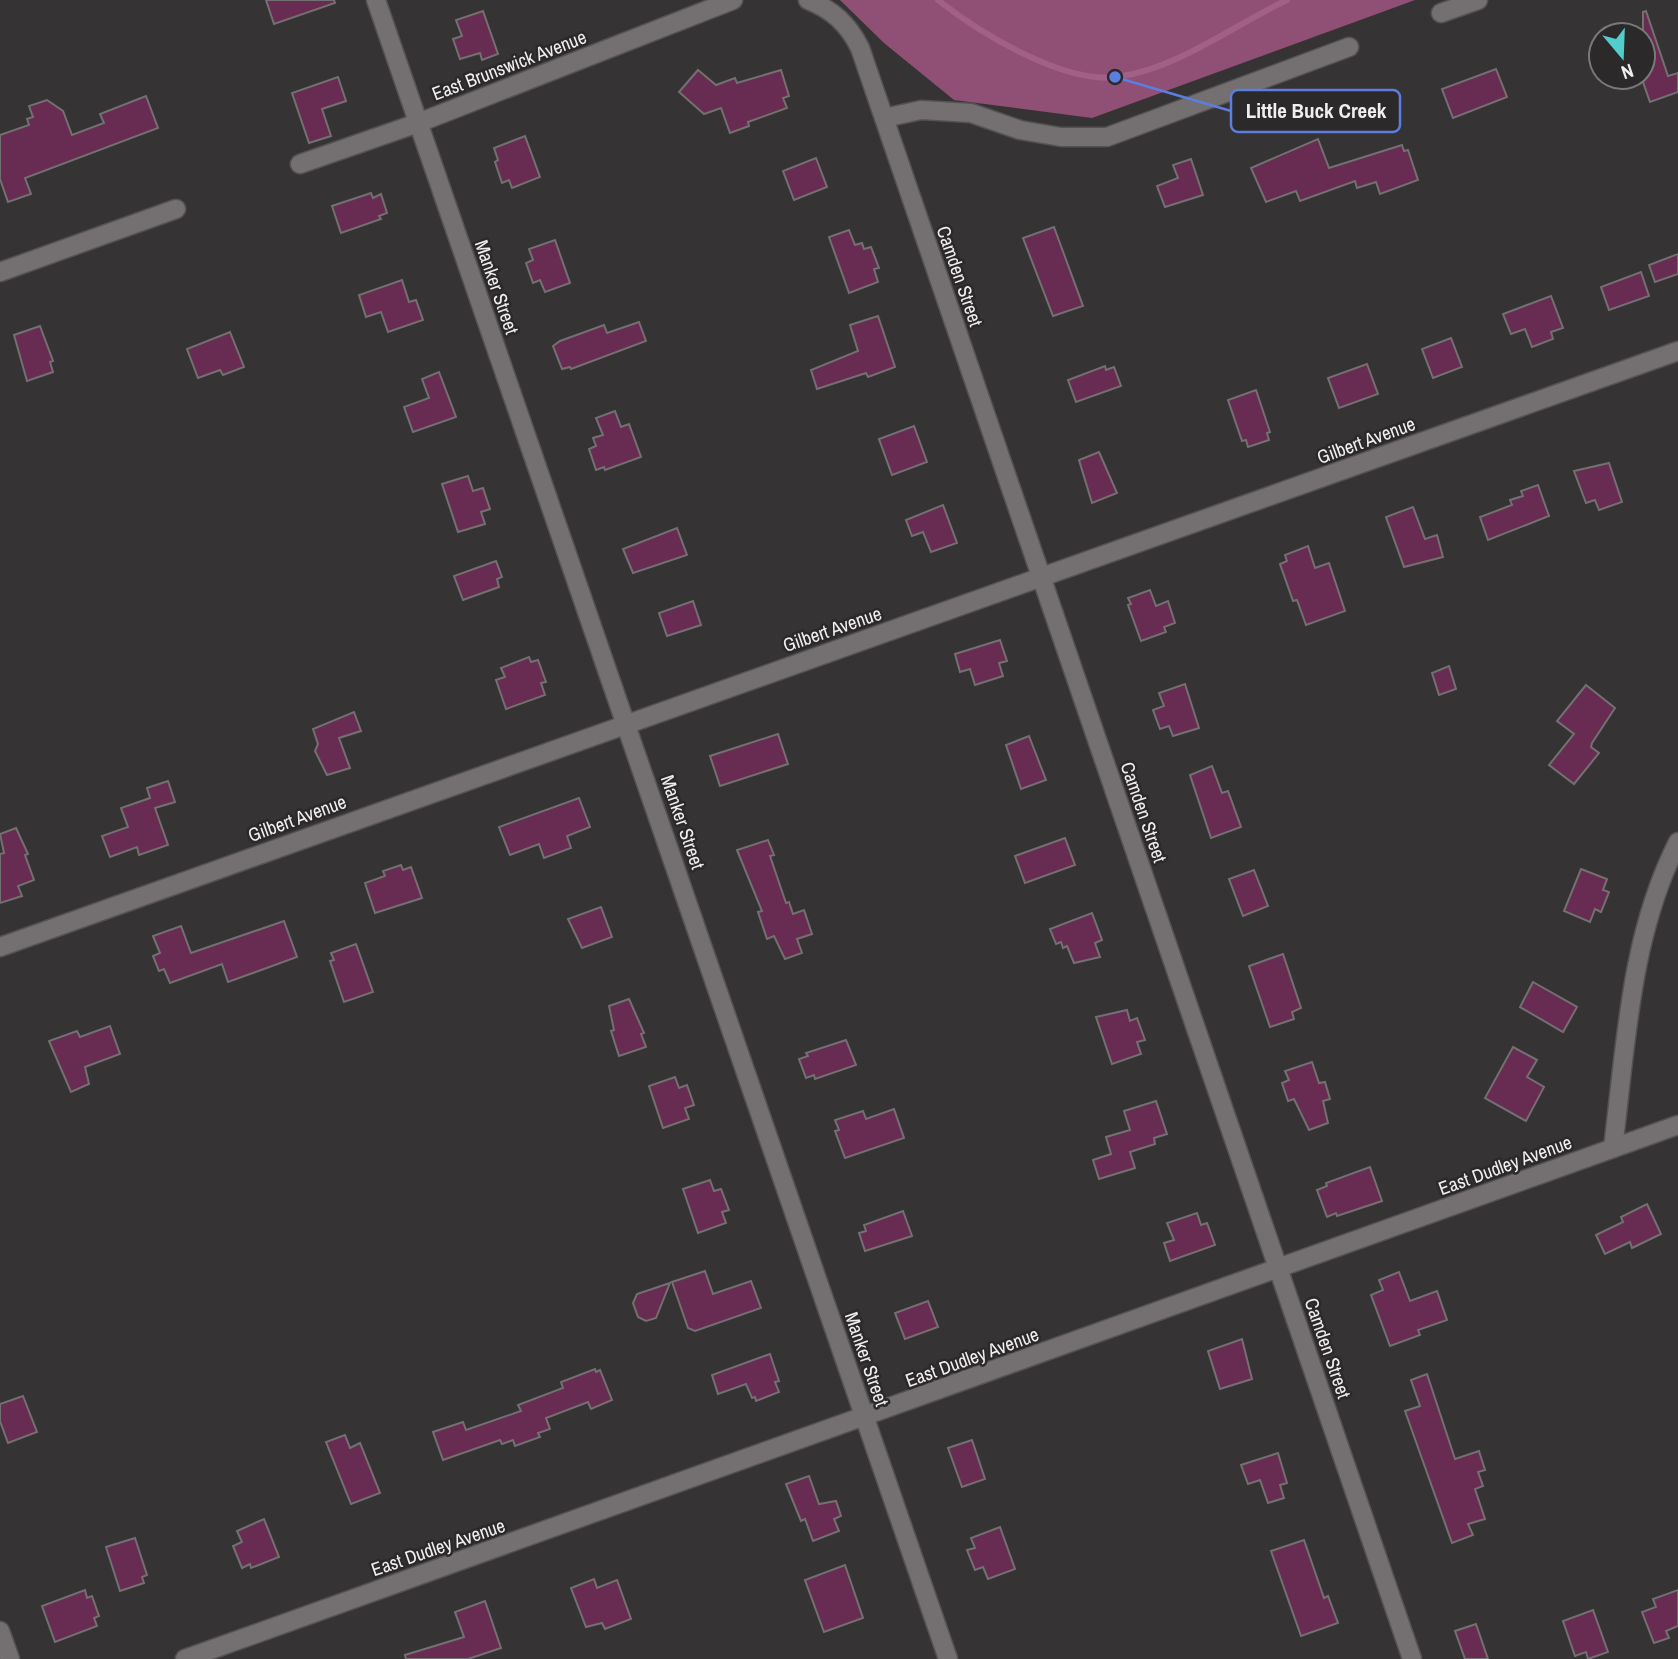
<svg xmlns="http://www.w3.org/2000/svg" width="1678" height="1659" font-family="'Archivo Narrow',sans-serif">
  <rect width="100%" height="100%" fill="#363334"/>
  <path fill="#905076" d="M840 0H1415L1092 118 954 100 884 43Z"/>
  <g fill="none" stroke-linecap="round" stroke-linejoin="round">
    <path stroke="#a26087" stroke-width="6" d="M938 0C978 32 1063 84 1117 77 1179 68 1232 26 1287 0"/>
  </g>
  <g fill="#682b51" stroke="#737071" stroke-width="2">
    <path d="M266 0H334L335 3 274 24Z"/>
    <path d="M483 11 498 54 482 60 480 53 460 59 453 39 462 36 456 20Z"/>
    <path d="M1646 11 1668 76 1678 73V92L1650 102 1643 82V12Z"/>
    <path d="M1496 69 1507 97 1453 118 1442 89Z"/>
    <path d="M698 70 716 85 735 78 737 83 781 70 789 96 783 98 787 108 748 122 749 126 730 133 721 108 704 114 679 92Z"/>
    <path d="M338 77 346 101 322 109 331 136 309 143 292 93Z"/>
    <path d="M146 96 158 128 25 178 31 194 8 202 0 179V135L29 125 27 119 33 117 29 106 47 100 63 111 72 135 104 123 100 114Z"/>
    <path d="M525 136 540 177 512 188 509 180 502 183 495 162 498 160 494 148Z"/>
    <path d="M1318 139 1329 168 1402 145 1404 151 1408 150 1418 180 1380 194 1376 182 1357 188 1355 181 1300 201 1296 191 1266 202 1251 168Z"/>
    <path d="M816 158 827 187 794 200 783 171Z"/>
    <path d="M1191 159 1203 195 1165 207 1157 186 1178 178 1173 165Z"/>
    <path d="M371 193 373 198 381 194 387 213 379 216 381 219 341 233 332 206Z"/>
    <path d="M1054 227 1083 306 1053 316 1023 238Z"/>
    <path d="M849 230 855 245 862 243 864 249 871 247 879 268 874 269 878 282 849 293 829 237Z"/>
    <path d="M555 240 570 283 545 292 540 280 533 283 526 263 533 260 529 249Z"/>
    <path d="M1678 254V274L1655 282 1649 265Z"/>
    <path d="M1641 272 1649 296 1609 310 1601 287Z"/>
    <path d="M402 280 409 302 416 300 423 320 388 332 381 312 366 317 359 295Z"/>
    <path d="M1551 296 1563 328 1551 332 1553 339 1532 347 1525 329 1511 334 1503 314Z"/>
    <path d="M878 316 895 367 868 377 866 373 817 389 811 370 858 351 850 325Z"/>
    <path d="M639 322 646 341 571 369 570 367 562 369 553 346 560 341 604 325 607 333Z"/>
    <path d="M40 326 53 361 50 362 53 372 27 381 14 335Z"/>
    <path d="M230 332 244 367 223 375 220 370 198 378 187 349Z"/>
    <path d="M1451 338 1462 367 1433 378 1422 349Z"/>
    <path d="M1367 364 1378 394 1339 408 1328 378Z"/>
    <path d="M1105 366 1106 370 1114 367 1121 386 1076 402 1068 380Z"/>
    <path d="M439 372 456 417 413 432 404 407 429 398 422 379Z"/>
    <path d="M1256 390 1270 432 1267 433 1269 440 1248 447 1246 440 1242 441 1228 400Z"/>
    <path d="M615 411 621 427 629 424 641 457 605 470 604 467 596 470 589 449 596 446 593 438 603 435 596 418Z"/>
    <path d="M914 426 927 462 892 475 879 439Z"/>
    <path d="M1099 452 1117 493 1092 503 1079 460Z"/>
    <path d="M1609 463 1622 502 1599 510 1595 500 1586 503 1574 471Z"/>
    <path d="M468 476 473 491 483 488 490 509 481 512 485 524 458 532 442 484Z"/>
    <path d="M1538 485 1549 516 1488 540 1480 517 1512 505 1510 500 1523 496 1521 491Z"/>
    <path d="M943 505 957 543 931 552 923 532 912 536 906 520Z"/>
    <path d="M1413 507 1425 539 1437 535 1443 557 1404 567 1386 517Z"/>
    <path d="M677 528 687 555 633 573 623 549Z"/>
    <path d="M1308 546 1315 568 1329 563 1345 611 1306 625 1297 600 1293 601 1280 564 1287 561 1285 555Z"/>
    <path d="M496 561 502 577 497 579 499 587 463 600 454 576Z"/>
    <path d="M1150 590 1156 606 1168 601 1175 623 1164 627 1166 632 1141 641 1128 605 1131 604 1128 598Z"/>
    <path d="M693 601 701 625 667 636 659 613Z"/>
    <path d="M1000 640 1007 661 999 663 1003 676 975 685 970 669 960 672 955 654Z"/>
    <path d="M529 657 531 662 538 660 546 682 541 683 545 695 506 709 496 680 505 677 501 668Z"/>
    <path d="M1449 666 1456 689 1439 695 1432 673Z"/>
    <path d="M1185 684 1199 728 1173 736 1169 726 1160 729 1153 710 1164 706 1159 693Z"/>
    <path d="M1586 685 1615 708 1592 743 1591 747 1599 753 1574 784 1549 765 1574 734 1557 721Z"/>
    <path d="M354 712 361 731 339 738 350 768 327 775 315 751 318 744 313 729Z"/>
    <path d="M778 734 788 764 720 786 710 756Z"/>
    <path d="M1029 736 1046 780 1021 789 1006 745Z"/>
    <path d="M1212 766 1222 793 1228 791 1241 827 1211 838 1190 775Z"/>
    <path d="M168 781 175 802 155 808 168 845 139 855 137 847 110 857 102 836 128 827 121 808 150 798 147 788Z"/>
    <path d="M579 798 590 827 567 836 571 848 544 858 539 844 510 855 499 827Z"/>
    <path d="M16 828 28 854 25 855 34 880 18 886 22 896 0 903V854L4 853 0 834Z"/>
    <path d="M1065 838 1075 865 1025 883 1015 856Z"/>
    <path d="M768 840 774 855 770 856 786 903 789 902 793 914 804 910 812 934 797 939 802 953 785 959 774 936 767 939 758 912 762 911 737 850Z"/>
    <path d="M401 865 403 870 411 867 422 898 375 913 365 883 385 876 383 871Z"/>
    <path d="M1581 869 1607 879 1603 890 1609 892 1601 912 1595 909 1590 922 1564 911Z"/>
    <path d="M1254 870 1268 906 1243 916 1229 879Z"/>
    <path d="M601 907 612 937 582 948 568 919Z"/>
    <path d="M1092 913 1102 940 1095 943 1100 957 1074 963 1067 946 1063 948 1061 942 1056 944 1050 929Z"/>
    <path d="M284 921 297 957 228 982 222 964 170 983 164 969 159 971 153 956 160 953 153 936 181 926 191 953Z"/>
    <path d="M356 944 373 992 344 1002 330 961 334 960 331 953Z"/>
    <path d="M1283 954 1301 1008 1292 1012 1294 1019 1270 1027 1249 966Z"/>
    <path d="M1533 982 1577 1007 1563 1032 1520 1007Z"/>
    <path d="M629 999 644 1033 641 1034 646 1047 619 1056 611 1031 614 1030 609 1006Z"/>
    <path d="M1127 1010 1130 1021 1137 1018 1145 1040 1137 1042 1141 1054 1112 1064 1096 1017Z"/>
    <path d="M110 1026 120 1054 85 1067 89 1084 71 1092 49 1041 77 1031 80 1037Z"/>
    <path d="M846 1040 856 1065 815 1079 814 1075 806 1078 799 1059 808 1056 806 1053Z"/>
    <path d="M1513 1047 1537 1060 1527 1077 1544 1087 1526 1121 1485 1098Z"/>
    <path d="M1312 1062 1319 1083 1325 1082 1330 1099 1323 1101 1328 1123 1309 1130 1294 1099 1288 1101 1282 1083 1289 1080 1285 1071Z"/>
    <path d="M675 1077 679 1088 687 1085 694 1105 685 1108 689 1119 663 1128 649 1086Z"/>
    <path d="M1156 1101 1167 1134 1154 1138 1155 1144 1130 1152 1135 1168 1099 1179 1093 1160 1111 1154 1106 1137 1130 1130 1124 1111Z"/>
    <path d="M894 1109 904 1138 845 1158 835 1131 839 1130 835 1120 863 1111 866 1119Z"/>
    <path d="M1370 1167 1382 1201 1337 1216 1336 1213 1327 1217 1317 1190 1327 1186 1326 1183Z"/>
    <path d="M710 1180 714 1191 721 1189 729 1210 722 1212 726 1223 698 1233 683 1189Z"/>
    <path d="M1647 1204 1661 1234 1632 1248 1630 1242 1605 1254 1596 1235 1623 1222 1621 1217Z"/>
    <path d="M903 1211 912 1236 865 1251 859 1233 866 1231 864 1225Z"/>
    <path d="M1197 1213 1201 1225 1207 1223 1215 1245 1170 1261 1164 1243 1174 1240 1167 1223Z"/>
    <path d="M705 1271 713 1294 751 1281 761 1308 695 1331 688 1328 672 1282Z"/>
    <path d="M1399 1272 1410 1301 1437 1291 1447 1320 1418 1330 1420 1335 1390 1346 1371 1295 1383 1290 1379 1280Z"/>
    <path d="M670 1283 656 1318 646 1321 638 1317 633 1303 637 1294Z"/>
    <path d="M928 1301 938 1327 905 1339 895 1313Z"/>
    <path d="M1242 1339 1252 1379 1220 1389 1208 1351Z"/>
    <path d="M770 1354 779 1381 775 1382 779 1392 756 1401 755 1397 752 1398 746 1384 718 1394 712 1375Z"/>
    <path d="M595 1369 596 1372 600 1370 612 1400 591 1409 588 1402 546 1418 550 1429 538 1433 540 1437 515 1446 513 1440 502 1444 500 1440 443 1460 433 1432 463 1422 466 1430 521 1411 518 1405 563 1388 561 1382Z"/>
    <path d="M1427 1374 1455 1459 1479 1451 1485 1470 1478 1472 1483 1486 1475 1489 1485 1519 1468 1524 1473 1535 1452 1543 1405 1411 1420 1406 1411 1380Z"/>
    <path d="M23 1396 37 1432 8 1443 0 1421V1404Z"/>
    <path d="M345 1435 350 1448 360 1443 380 1493 351 1504 326 1442Z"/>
    <path d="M972 1440 985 1479 962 1487 948 1448Z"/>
    <path d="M1278 1453 1287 1483 1280 1485 1284 1498 1268 1503 1260 1480 1248 1484 1241 1465Z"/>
    <path d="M809 1476 819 1504 836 1501 841 1516 834 1519 839 1531 813 1541 805 1519 801 1521 786 1484Z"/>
    <path d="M264 1519 279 1557 251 1568 250 1564 242 1568 233 1546 242 1542 237 1531Z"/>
    <path d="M1000 1527 1015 1569 988 1579 983 1567 975 1570 967 1550 975 1548 971 1538Z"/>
    <path d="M135 1538 147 1575 142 1577 144 1583 120 1591 106 1547Z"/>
    <path d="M1304 1540 1324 1598 1328 1596 1338 1623 1301 1636 1271 1551Z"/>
    <path d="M845 1565 863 1618 824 1632 805 1580Z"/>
    <path d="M594 1579 597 1588 617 1580 631 1619 605 1629 602 1623 586 1627 571 1588Z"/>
    <path d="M85 1590 87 1598 92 1596 99 1616 94 1618 97 1626 55 1642 42 1606Z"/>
    <path d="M1678 1590V1626L1666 1631 1669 1638 1654 1643 1642 1612 1656 1607 1653 1599Z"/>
    <path d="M485 1601 501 1648 468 1659H406L405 1655 464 1637 455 1612Z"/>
    <path d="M1593 1610 1608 1652 1588 1659 1586 1652 1575 1656 1563 1621Z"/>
    <path d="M1476 1624 1488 1659H1465L1455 1631Z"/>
  </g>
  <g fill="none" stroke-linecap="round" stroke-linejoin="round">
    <g stroke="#545253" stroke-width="21">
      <g id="minor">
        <path d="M376 0 948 1659"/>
        <path d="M808 0C833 10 848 24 860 48L1412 1659"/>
        <path d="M1441 13 1478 0"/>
        <path d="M884 118 921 110 971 113 1020 130 1061 137H1107L1349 47"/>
        <path d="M300 164 418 123 733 0"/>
        <path d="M0 272 176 209"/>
        <path d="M0 947 1678 351"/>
        <path d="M1613 1148C1626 1045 1630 936 1678 842"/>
        <path d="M0 1631 10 1659"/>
        <path d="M185 1659 1678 1125"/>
      </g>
    </g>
    <use href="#minor" stroke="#747072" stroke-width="18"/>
  </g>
  <g text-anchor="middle" stroke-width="5" stroke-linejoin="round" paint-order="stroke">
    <g font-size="19" fill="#f0eeef" stroke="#2c292a">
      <text transform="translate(509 65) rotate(-21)" y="7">East Brunswick Avenue</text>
      <text transform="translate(960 276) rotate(71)" y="7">Camden Street</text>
      <text transform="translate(497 287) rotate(71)" y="7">Manker Street</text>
      <text transform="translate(1366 440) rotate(-20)" y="7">Gilbert Avenue</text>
      <text transform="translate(832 629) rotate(-19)" y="7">Gilbert Avenue</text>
      <text transform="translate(1144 812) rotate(71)" y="7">Camden Street</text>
      <text transform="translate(297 818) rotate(-20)" y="7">Gilbert Avenue</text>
      <text transform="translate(683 822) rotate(71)" y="7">Manker Street</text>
      <text transform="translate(1505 1165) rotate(-20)" y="7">East Dudley Avenue</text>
      <text transform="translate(1328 1348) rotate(71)" y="7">Camden Street</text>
      <text transform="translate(972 1357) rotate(-20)" y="7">East Dudley Avenue</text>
      <text transform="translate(867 1359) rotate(71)" y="7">Manker Street</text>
      <text transform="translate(438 1547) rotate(-19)" y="7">East Dudley Avenue</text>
    </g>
  </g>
  <path fill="none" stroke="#5c7edf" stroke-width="2.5" d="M1115 77L1231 111"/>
  <circle fill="#5c7edf" stroke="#2c292a" stroke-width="2.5" cx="1115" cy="77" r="7"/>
  <rect fill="#2c292a" stroke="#5c7edf" stroke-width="2.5" x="1231" y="90" width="169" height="42" rx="7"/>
  <g font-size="21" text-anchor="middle" font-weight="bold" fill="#f0eeef">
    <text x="1316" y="118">Little Buck Creek</text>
  </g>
  <g transform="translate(1622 56) rotate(161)"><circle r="33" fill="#2c292a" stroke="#7a7879" stroke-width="2"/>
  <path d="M0-5L12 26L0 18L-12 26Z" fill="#52cdcc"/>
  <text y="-10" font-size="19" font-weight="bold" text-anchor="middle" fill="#f0eeef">N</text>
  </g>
</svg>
